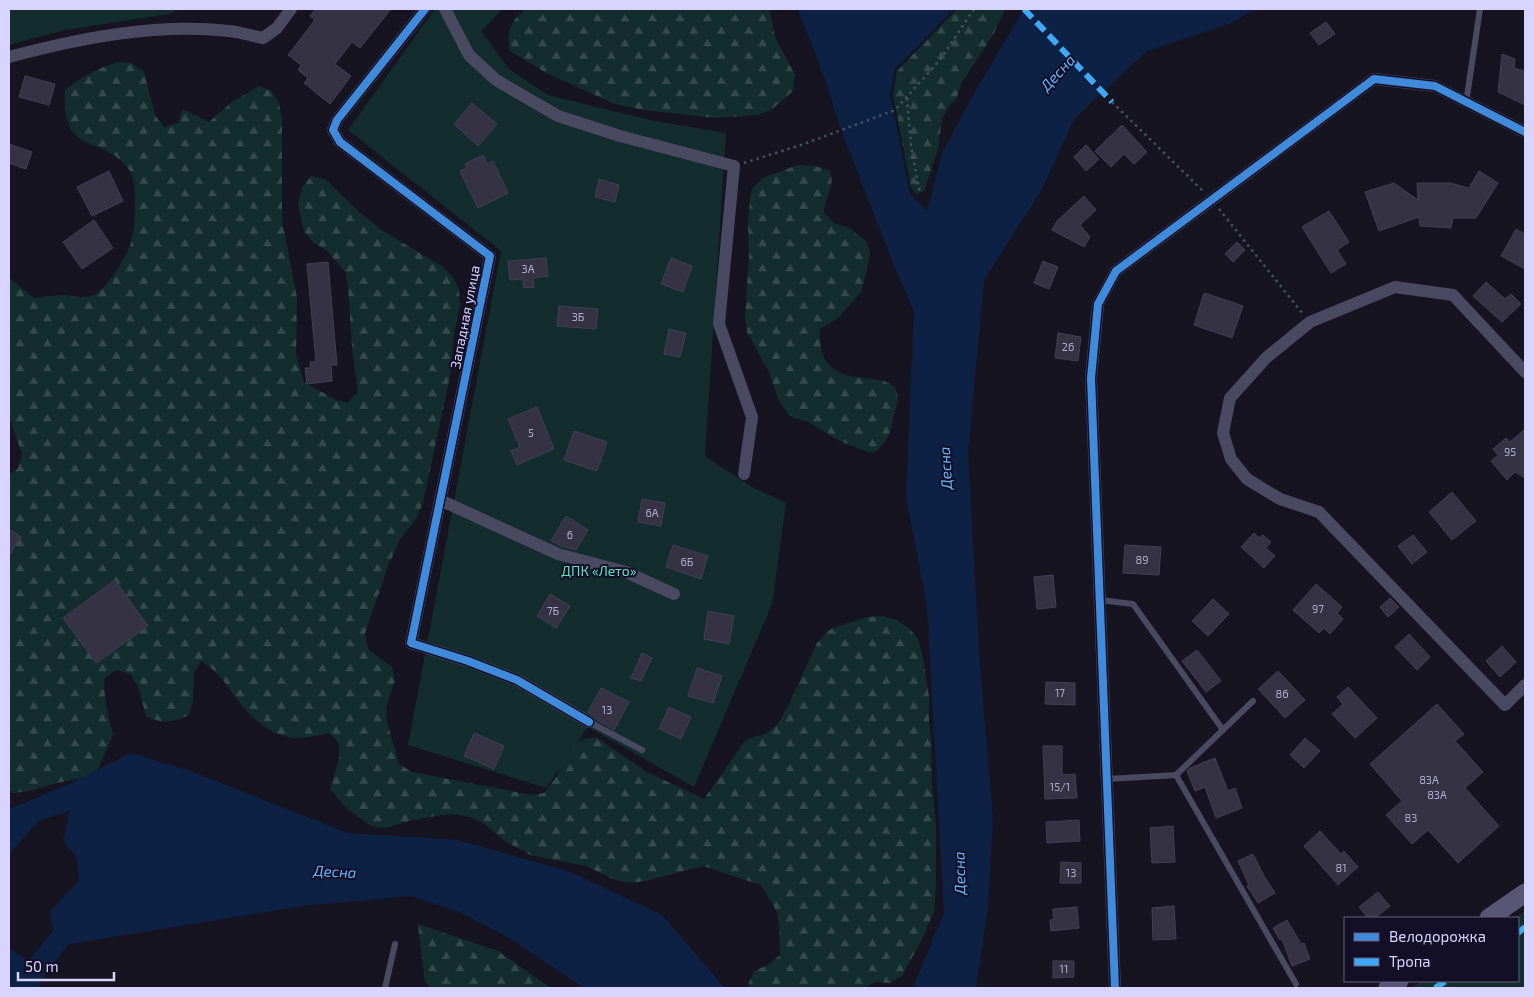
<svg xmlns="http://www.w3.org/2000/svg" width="1534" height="997" font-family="'Exo 2',sans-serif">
  <defs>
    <pattern id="forest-firs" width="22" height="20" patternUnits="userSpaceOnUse" patternTransform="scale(1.25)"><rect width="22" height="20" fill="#132c2d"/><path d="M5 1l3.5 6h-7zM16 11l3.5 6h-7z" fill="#354a4c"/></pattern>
  </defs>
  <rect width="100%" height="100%" fill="#161421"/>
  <g fill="#132c2d">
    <path d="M9 9H179L170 14 65 30 9 45Z"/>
    <path d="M435 9H503L481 31 509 69 548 95 650 120 726 133 705 456 752 487 786 503 772 604 694 787 588 727 546 788 408 745 501 251 348 130Z"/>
    <path d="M1525 911V988H1411L1422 981H1518V918H1514Z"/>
  </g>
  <g fill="url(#forest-firs)">
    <path d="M526 9H769L775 37 795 75 793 91 771 110 757 115 715 118 644 110 615 104 548 74 510 51C506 32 510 21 526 9Z"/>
    <path d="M957 9H1005L993 35 961 84 956 100 949 106 942 119 938 149 924 191 916 194 911 187 893 95 897 71Z"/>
    <path d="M118 62 132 63 144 72 155 115 164 127 178 123 183 109 209 122 232 102 259 86 272 91 279 104 282 119V220L297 298 296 354 304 382 334 399 347 403 358 392 352 348 348 288 346 273 327 251 314 243 304 232 298 203 302 188 311 176 325 179 357 210 380 229 443 267 453 277 459 290 460 305 454 333 450 376 423 503 417 517 400 540 388 566 365 634 368 649 392 667 395 681 386 707 387 722 399 764 412 772 532 795 544 793C548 787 553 782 557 776 559 771 560 766 562 761 568 747 582 736 597 738L647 772 704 799 744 742 750 738 765 734 777 725 789 704 817 643 828 631 835 627 867 617 883 616 896 620 909 628 918 639 922 653 929 696V724L931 739 932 783 936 826V884L934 912 922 939 902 976 890 983 876 982 863 988H750L748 985 754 971 768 965 780 955 779 926 777 912 761 885 703 866 645 881 631 883 615 880 586 866 530 855 505 841 483 823 470 817 456 814 441 815 413 820 385 828 371 826 347 809 330 789 339 759V743L329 733C319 735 308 738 298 738 269 737 249 716 233 694 223 680 215 669 201 661L194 673 193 702 189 715C171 723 163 724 146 716L138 686 130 674 116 670 104 679C104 698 108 717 113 735L98 769 87 777 57 783 30 791 13 793 9 790V474L18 468 22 454 9 417V278L34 298C43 297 54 295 64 295 74 296 84 299 94 295 107 289 124 260 130 246 135 233 138 183 130 171 104 132 61 160 65 90 80 77 99 68 118 62Z"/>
    <path d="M798 165 814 166 829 170C837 185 824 197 824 212L834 223 849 228 866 241 869 248 870 255 862 291 838 318 820 329C815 405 900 358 898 400 897 405 895 411 894 415 892 430 887 443 875 452H868L840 441 808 422 794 418 788 414 779 401 769 372 747 332 745 317 749 255 748 222 750 197 752 189 762 178Z"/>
    <path d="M418 924 498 951 551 988H431L425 982Z"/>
  </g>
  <g fill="#0d2144">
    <path d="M798 9H954L895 69 890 94 910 194 927 211 942 154 974 93 1024 9H1256L1229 24 1147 51 1075 118 1041 191 984 280 968 454 980 666 993 819 988 906 976 988H913L944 912 927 606 906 496 914 312 896 270 844 138 824 77Z"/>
    <path d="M131 753 188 770 348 833 458 840 571 872 662 915 725 988H584L511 939 462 913 411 896 303 906 69 944 47 971 38 988H9V949L29 960 53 931 50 911 79 881 77 858 63 840 70 811 40 820 9 854V857V809L67 785Z"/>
  </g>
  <g fill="#343243" stroke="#433f54">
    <path d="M316 9H391L360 48 352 42 335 64 351 76 330 104 304 83 308 78 298 70 301 65 288 55 315 20 310 16Z"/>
    <path d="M1326 22 1335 34 1319 45 1310 33Z"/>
    <path d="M1502 54 1515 59 1514 68 1524 71 1525 74V105L1498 92Z"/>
    <path d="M25 76 55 84 49 105 19 97Z"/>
    <path d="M472 103 497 124 478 146 454 124Z"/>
    <path d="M1122 125 1147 152 1134 164 1124 154 1111 167 1095 151Z"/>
    <path d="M9 144 32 152 26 169 9 163Z"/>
    <path d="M1086 145 1099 159 1086 171 1074 157Z"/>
    <path d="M483 155 487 164 493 161 508 193 478 208 460 171 467 168 465 164Z"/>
    <path d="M109 171 123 201 92 216 77 187Z"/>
    <path d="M1479 171 1498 183 1476 218H1453L1451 228 1420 226 1419 217 1379 231 1365 192 1394 183 1418 200 1417 183H1450L1469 188Z"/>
    <path d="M599 179 619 185 615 202 595 197Z"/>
    <path d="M1084 196 1096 210 1080 225 1090 237 1084 247 1052 230 1057 221Z"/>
    <path d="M1329 211 1349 242 1337 250 1346 264 1331 273 1302 227Z"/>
    <path d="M94 220 113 248 82 269 63 242Z"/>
    <path d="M1516 229 1525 234V269L1501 256Z"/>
    <path d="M1237 242 1245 250 1233 262 1225 254Z"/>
    <path d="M546 258 548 276 533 278 534 287 524 288 523 279 510 280 508 261Z"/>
    <path d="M671 258 692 266 683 292 661 284Z"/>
    <path d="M1043 261 1058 267 1049 289 1034 283Z"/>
    <path d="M328 262 337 365H331L332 381 307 384 305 368H311L310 362H316L307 264Z"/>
    <path d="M1486 282 1505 299 1511 294 1521 304 1502 322 1473 296Z"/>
    <path d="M1204 293 1243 306 1232 338 1194 325Z"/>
    <path d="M559 306 598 309 596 329 557 326Z"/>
    <path d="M669 329 686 333 680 357 664 354Z"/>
    <path d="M1058 333 1081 337 1078 361 1055 358Z"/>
    <path d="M537 407 554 449 517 465 511 451 520 447 508 419Z"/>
    <path d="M1525 429V478L1515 472 1507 480 1491 461 1498 455 1493 449 1506 438 1510 442Z"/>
    <path d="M574 431 607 442 597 471 564 460Z"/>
    <path d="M1452 492 1476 521 1452 540 1429 512Z"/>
    <path d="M642 499 665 503 661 526 638 522Z"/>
    <path d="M566 516 588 530 576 550 561 546 551 541Z"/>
    <path d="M9 529 21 537 9 556Z"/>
    <path d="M1254 533 1259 538 1263 535 1271 542 1266 548 1275 556 1264 568 1241 547Z"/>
    <path d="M1413 535 1427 552 1412 564 1398 546Z"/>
    <path d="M673 545 708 556 701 579 666 567Z"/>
    <path d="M1125 545 1161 547 1159 575 1123 573Z"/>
    <path d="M1053 575 1056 607 1037 609 1034 577Z"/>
    <path d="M115 580 148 626 96 663 63 618Z"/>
    <path d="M1316 584 1342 607 1337 613 1343 619 1330 634 1324 628 1319 633 1293 610Z"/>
    <path d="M550 594 570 606 556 628 537 616Z"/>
    <path d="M1390 598 1399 607 1388 617 1380 607Z"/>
    <path d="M1213 599 1229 614 1208 636 1192 621Z"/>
    <path d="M708 611 734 616 729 644 704 639Z"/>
    <path d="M1409 634 1430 657 1417 670 1395 647Z"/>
    <path d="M1502 646 1516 662 1500 677 1486 661Z"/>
    <path d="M1197 650 1221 681 1206 692 1182 661Z"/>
    <path d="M642 653 652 658 641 681 631 678Z"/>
    <path d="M697 668 722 676 713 703 688 696Z"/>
    <path d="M1278 671 1305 700 1285 718 1258 689Z"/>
    <path d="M1046 682 1075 683V705L1045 704Z"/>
    <path d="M1348 687 1377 718 1355 738 1332 714 1343 704 1337 697Z"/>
    <path d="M601 688 629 702 614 730 597 720 593 715 588 712Z"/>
    <path d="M1437 704 1464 734 1455 741 1483 772 1465 788 1499 826 1458 863 1428 830 1412 844 1386 815 1402 801 1370 764Z"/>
    <path d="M669 707 691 717 681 739 659 729Z"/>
    <path d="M474 733 504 746 494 769 464 756Z"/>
    <path d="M1305 738 1320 751 1304 768 1290 755Z"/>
    <path d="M1043 746H1062V775L1075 774 1077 798 1045 799Z"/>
    <path d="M1215 758 1228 791 1235 788 1242 808 1216 818 1205 787 1195 791 1187 771 1190 768Z"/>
    <path d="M1079 820 1080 841 1047 843 1046 822Z"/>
    <path d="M1173 826 1175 862 1152 863 1150 828Z"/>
    <path d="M1320 831 1341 854 1344 851 1358 867 1338 885 1304 846Z"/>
    <path d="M1253 854 1264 876 1275 893 1258 903 1247 886 1249 885 1238 861Z"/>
    <path d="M1061 862 1081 863V883H1060Z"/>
    <path d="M1378 892 1390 906 1375 918H1368L1359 907Z"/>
    <path d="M1174 906 1176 939 1153 940 1152 908Z"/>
    <path d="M1077 907 1079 928 1051 931 1050 920 1054 919 1053 909Z"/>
    <path d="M1287 920 1301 944 1304 943 1310 959 1292 966 1282 939 1280 940 1273 928Z"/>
    <path d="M1053 961H1074V977L1053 978Z"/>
  </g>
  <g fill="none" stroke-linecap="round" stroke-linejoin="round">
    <g stroke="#44505f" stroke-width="2.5" stroke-dasharray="2.5 4" stroke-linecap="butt">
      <path d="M907 98 911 146 920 194"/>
      <path d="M1112 102 1204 192"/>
      <path d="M744 163 804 144 895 110 940 60 974 9"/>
      <path d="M1219 209 1303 314"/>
    </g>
    <g stroke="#4a4962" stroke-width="6">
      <path d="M1466 103 1480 9"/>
      <path d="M1100 600 1133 604 1223 730"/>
      <path d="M589 722 642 750"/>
      <path d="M1176 775 1253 701"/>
      <path d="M1107 779 1176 775 1296 984"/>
      <path d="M385 988 395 944"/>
    </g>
    <g stroke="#4a4962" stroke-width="12">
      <path d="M425 9 337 120 333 130 340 142 490 256 411 643 468 661 517 680 589 722"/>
      <path d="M445 9 469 55 496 80 558 116 620 136 734 166 719 324 752 417 744 474"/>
      <path d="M9 57C80 38 156 23 229 31 241 32 252 36 263 38L277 28 291 9"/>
      <path d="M1525 372 1453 295 1395 287 1310 322 1266 358 1230 398 1223 433 1231 459 1247 479 1280 499 1319 512 1505 705 1525 685"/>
      <path d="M440 500 558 554 626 572 674 594"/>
      <path d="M1115 988 1091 378 1098 304 1116 271 1374 79 1435 86 1525 132"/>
    </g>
    <g stroke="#575674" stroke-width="19">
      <path d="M1489 918 1525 893"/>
      <path d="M1388 988 1399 981"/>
    </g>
    <g stroke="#3fa9f5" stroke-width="6" stroke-dasharray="12 6" stroke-linecap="butt">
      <path d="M1024 9 1112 102"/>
      <path d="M1518 933 1525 927"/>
      <path d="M1435 988 1446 981"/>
    </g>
    <g stroke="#130f26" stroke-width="11">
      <g id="cycleway">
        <path d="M425 9 337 120 333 130 340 142 490 256 411 643 468 661 517 680 589 722"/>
        <path d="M1115 988 1091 378 1098 304 1116 271 1374 79 1435 86 1525 132"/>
      </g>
    </g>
    <use href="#cycleway" stroke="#408adc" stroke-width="8"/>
  </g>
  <g text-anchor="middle" stroke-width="4" stroke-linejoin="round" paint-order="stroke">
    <g font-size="11" fill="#b0acd0">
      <text x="528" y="273">3А</text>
      <text x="578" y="321">3Б</text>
      <text x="1068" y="351">26</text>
      <text x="531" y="437">5</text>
      <text x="1510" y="456">95</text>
      <text x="652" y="517">6А</text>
      <text x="570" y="539">6</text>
      <text x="1142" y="564">89</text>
      <text x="687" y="566">6Б</text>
      <text x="1318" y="613">97</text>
      <text x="553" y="615">7Б</text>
      <text x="1060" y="697">17</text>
      <text x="1282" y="698">86</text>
      <text x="607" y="714">13</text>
      <text x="1429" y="784">83А</text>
      <text x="1060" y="791">15/1</text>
      <text x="1437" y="799">83А</text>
      <text x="1411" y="822">83</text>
      <text x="1341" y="872">81</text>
      <text x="1071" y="877">13</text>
      <text x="1064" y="973">11</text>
    </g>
    <g font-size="14" fill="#d9d4ff" stroke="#130f26">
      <text transform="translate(465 317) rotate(-79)" y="5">Западная улица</text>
    </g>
    <g font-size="14" fill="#5fe0c0" stroke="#130f26">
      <text x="599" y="576">ДПК «Лето»</text>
    </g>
    <g font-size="15" font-style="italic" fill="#62b6ff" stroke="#130f26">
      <text transform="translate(1058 73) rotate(-47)" y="5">Десна</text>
      <text transform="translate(946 468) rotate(-93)" y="5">Десна</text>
      <text transform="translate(335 872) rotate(3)" y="5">Десна</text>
      <text transform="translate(960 873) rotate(-91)" y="5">Десна</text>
    </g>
  </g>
  <rect width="1534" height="997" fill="none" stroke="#d9d4ff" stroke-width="20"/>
  <rect x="1344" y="917" width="175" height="65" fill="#130f26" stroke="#625e7d"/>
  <rect x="1354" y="933" width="25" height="8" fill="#408adc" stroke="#625e7d"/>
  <text x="1389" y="942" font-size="15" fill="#d9d4ff">Велодорожка</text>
  <rect x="1354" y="958" width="25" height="8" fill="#3fa9f5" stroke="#625e7d"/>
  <text x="1389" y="967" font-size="15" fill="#d9d4ff">Тропа</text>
  <path d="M18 972v8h96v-8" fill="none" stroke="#d9d4ff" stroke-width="2.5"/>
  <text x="25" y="972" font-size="15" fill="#d9d4ff" stroke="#130f26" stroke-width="4" paint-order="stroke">50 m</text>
</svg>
